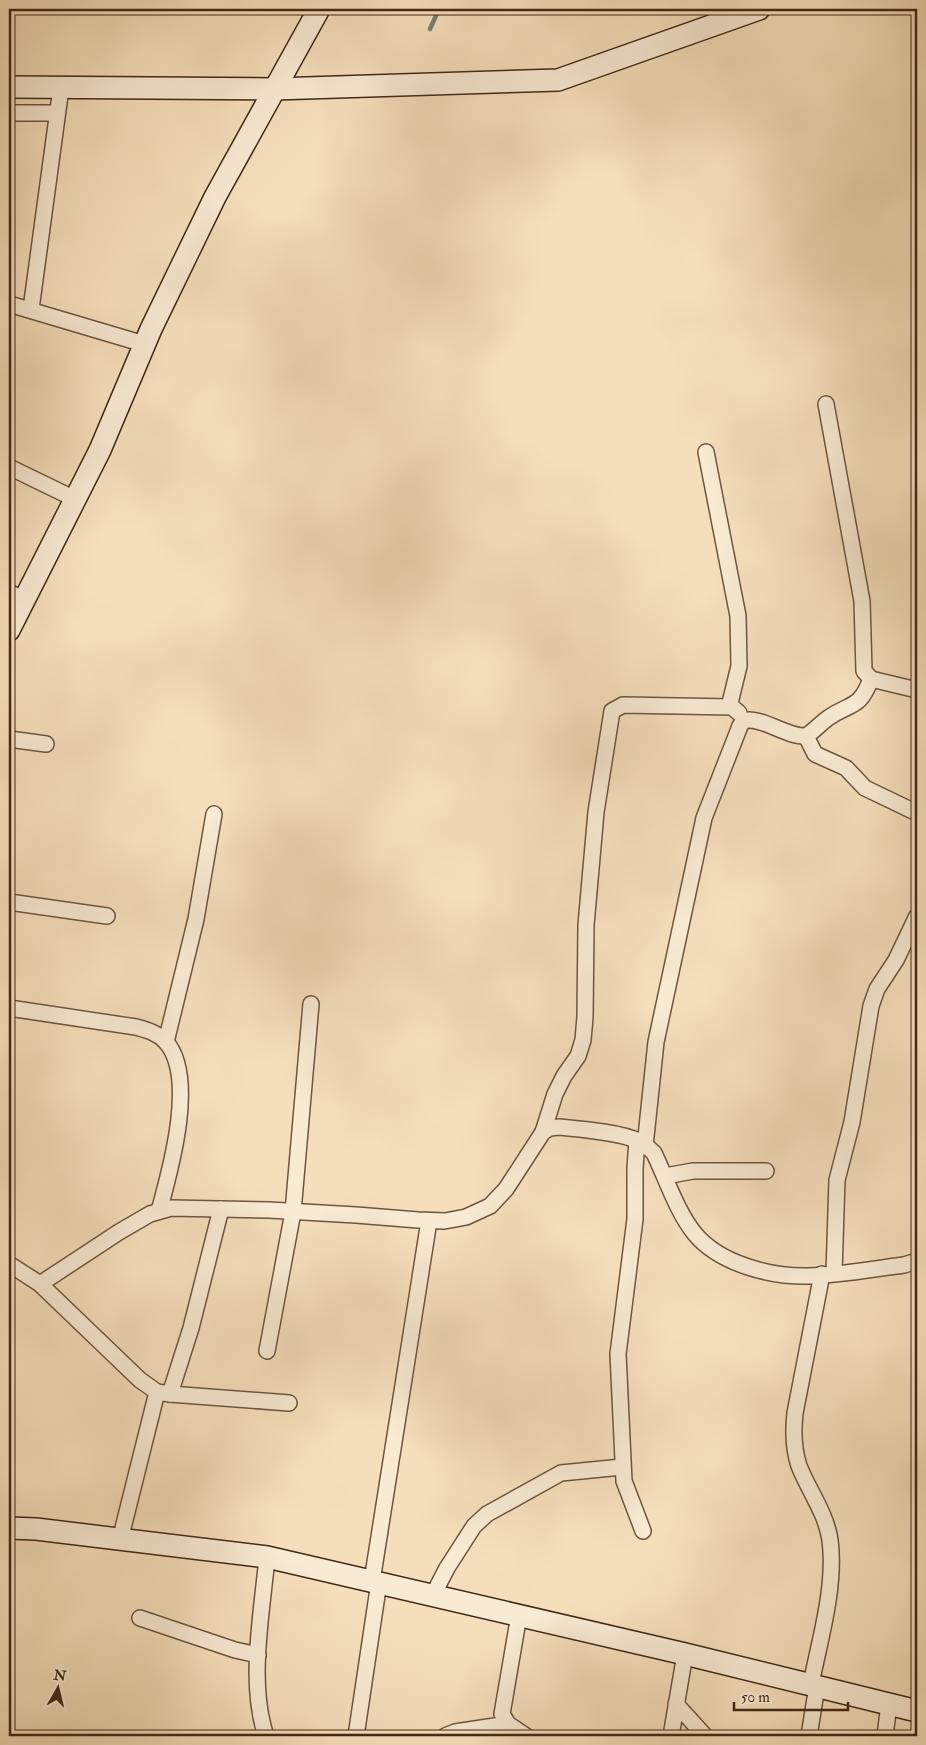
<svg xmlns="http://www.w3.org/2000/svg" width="926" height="1745" font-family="'IM FELL Double Pica',serif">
  <rect width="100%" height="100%" fill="#f5dfbb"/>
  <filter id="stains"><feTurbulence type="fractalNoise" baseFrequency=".004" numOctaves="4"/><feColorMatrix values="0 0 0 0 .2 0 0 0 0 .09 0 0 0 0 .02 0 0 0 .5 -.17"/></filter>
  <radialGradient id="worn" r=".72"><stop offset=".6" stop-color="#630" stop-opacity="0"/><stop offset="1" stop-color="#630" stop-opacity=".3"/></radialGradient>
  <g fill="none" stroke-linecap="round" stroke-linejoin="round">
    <path stroke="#788175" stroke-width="4.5" d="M430 29 439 9"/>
    <g stroke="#6e5640" stroke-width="18">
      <g id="street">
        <path d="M9 113H57"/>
        <path d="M9 304 144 344"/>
        <path d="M31 309 61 88"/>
        <path d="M826 404 862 601 864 671 871 679 917 690"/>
        <path d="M706 452 738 616 739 666 730 703 731 706 739 713"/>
        <path d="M9 467 75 499"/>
        <path d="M9 592 24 600"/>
        <path d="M806 736 815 754 846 768 865 788 917 813"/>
        <path d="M9 739 46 744"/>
        <path d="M9 902 107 916"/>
        <path d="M9 1008 136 1027C147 1030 158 1033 166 1042 197 1077 170 1171 159 1211"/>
        <path d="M166 1042 196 919 214 814"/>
        <path d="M543 1132 555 1094 564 1076 578 1056 583 1040 585 1017 586 925 596 812 612 711 623 705 732 707"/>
        <path d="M637 1140 635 1168V1219L618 1354 624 1481 643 1531"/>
        <path d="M645 1146 656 1042 704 818 740 726 743 721C760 715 788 738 806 736 814 731 821 723 828 718 851 702 859 710 871 679"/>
        <path d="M665 1176 693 1171H766"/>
        <path d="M9 1264 40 1284 140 1380 157 1392 170 1394 289 1403"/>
        <path d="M834 1273 837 1180 852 1122 871 1006 877 989 896 960 917 916"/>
        <path d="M40 1284 119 1232 150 1214 171 1208 269 1210 356 1215 418 1220 445 1221 466 1217 490 1206 506 1189 543 1132 550 1128 559 1127C579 1129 621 1132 638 1141 644 1144 649 1148 654 1153 666 1178 677 1212 695 1234 720 1264 771 1277 809 1276 841 1275 872 1269 904 1265L917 1261"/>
        <path d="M267 1351 293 1212 311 1004"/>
        <path d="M170 1394 191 1328 221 1209"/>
        <path d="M120 1540 157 1392"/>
        <path d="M372 1581 429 1221"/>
        <path d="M433 1595 447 1568 474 1526 487 1514 561 1473 622 1467"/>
        <path d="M519 1615 502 1714 508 1724 526 1736"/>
        <path d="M140 1618 235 1650 258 1655"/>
        <path d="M811 1684C820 1639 836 1586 830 1540 826 1513 809 1491 799 1466 793 1448 793 1431 795 1413L822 1274"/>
        <path d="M676 1704 705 1736"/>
        <path d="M266 1736C248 1683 262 1613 267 1557"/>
        <path d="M356 1736 379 1582"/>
        <path d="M445 1736 455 1732 508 1724"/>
        <path d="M671 1736 685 1654"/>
        <path d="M809 1736 817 1686"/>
        <path d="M885 1736 889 1704"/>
      </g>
    </g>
    <g stroke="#412917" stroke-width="24">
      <g id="secondary">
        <path d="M9 87 275 89 558 80 759 9"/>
        <path d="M9 630 100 450 151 329 215 197 319 9"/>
        <path d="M9 1528 36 1529 267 1557 685 1654 917 1711"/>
      </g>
    </g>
    <use href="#street" stroke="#f8ead3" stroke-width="15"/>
    <use href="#secondary" stroke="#f8ead3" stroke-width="21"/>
  </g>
  <rect width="926" height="1745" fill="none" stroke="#f5dfbb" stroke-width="30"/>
  <rect x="10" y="10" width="906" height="1725" fill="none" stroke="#412917" stroke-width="2.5"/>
  <rect x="15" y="15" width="896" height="1715" fill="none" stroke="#412917"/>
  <g transform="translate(58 1688) rotate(8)" stroke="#f8ead3" stroke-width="4" paint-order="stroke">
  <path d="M0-4L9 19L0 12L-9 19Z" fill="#412917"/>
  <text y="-8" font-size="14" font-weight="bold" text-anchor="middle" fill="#412917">N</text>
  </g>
  <path d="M734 1702v8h114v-8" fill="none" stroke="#412917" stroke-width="2.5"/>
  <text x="741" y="1702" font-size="15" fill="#412917" stroke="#f8ead3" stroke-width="4" paint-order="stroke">50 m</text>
  <rect width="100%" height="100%" filter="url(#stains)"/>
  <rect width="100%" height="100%" fill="url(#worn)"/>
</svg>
